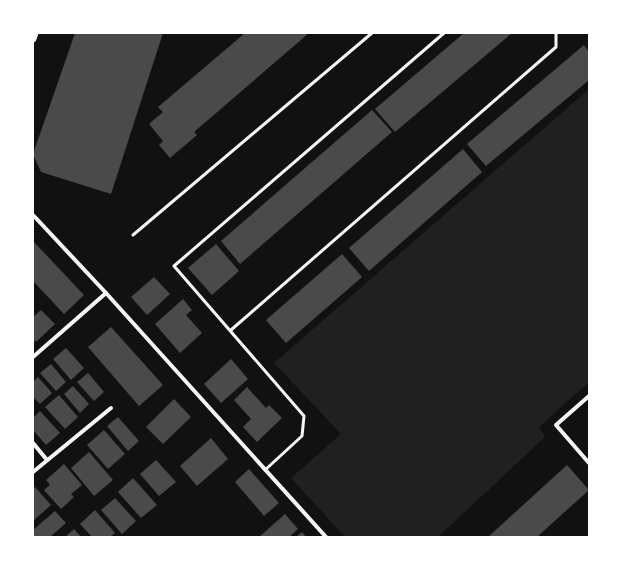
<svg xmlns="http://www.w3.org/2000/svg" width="622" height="570" font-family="Karla,sans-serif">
  <rect width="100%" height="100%" fill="#111"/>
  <path fill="#202020" d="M589 89V382L539 427 545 437 438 537H345L291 478 341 434 274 363Z"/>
  <g fill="#4a4a4a">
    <path d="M75 33H163L111 194 41 172 33 154Z"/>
    <path d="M245 33H309L194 132 197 135 170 158 159 145 163 141 149 124 163 112 158 107Z"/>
    <path d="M464 33H512L395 132 375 109Z"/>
    <path d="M584 45 589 52V80L486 166 467 144Z"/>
    <path d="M372 110 392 132 240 264 221 241Z"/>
    <path d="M463 149 482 172 369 271 349 248Z"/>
    <path d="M33 241 84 295 64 314 33 281Z"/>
    <path d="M216 244 239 271 212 295 188 268Z"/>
    <path d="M342 254 362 277 286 343 266 320Z"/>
    <path d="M154 277 170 294 147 315 131 297Z"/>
    <path d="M183 299 192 310 186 315 202 333 180 353 155 324Z"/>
    <path d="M41 310 55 324 36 342 33 339V317Z"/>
    <path d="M111 327 163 385 139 406 88 347Z"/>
    <path d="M66 348 84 368 71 380 53 359Z"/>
    <path d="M231 359 248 379 221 403 204 384Z"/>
    <path d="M51 364 66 382 56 391 40 373Z"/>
    <path d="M88 373 104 392 94 401 77 382Z"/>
    <path d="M38 377 52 393 40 404 33 397V382Z"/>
    <path d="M73 386 89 404 80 413 64 394Z"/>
    <path d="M247 387 266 408 269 405 282 418 257 442 243 427 251 419 234 400Z"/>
    <path d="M59 395 78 417 65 429 45 407Z"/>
    <path d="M174 399 191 417 163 444 146 427Z"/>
    <path d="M40 411 60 433 46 445 33 430V418Z"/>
    <path d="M118 417 139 441 128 451 107 426Z"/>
    <path d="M104 430 125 454 108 469 87 445Z"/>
    <path d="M211 438 228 459 197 486 180 466Z"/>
    <path d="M89 452 113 480 94 496 71 468Z"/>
    <path d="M156 460 176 482 159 496 140 474Z"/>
    <path d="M64 464 82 485 71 494 74 497 61 509 44 490 50 485 46 480Z"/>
    <path d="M567 465 589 490 537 537H488Z"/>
    <path d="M249 469 279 503 264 516 235 482Z"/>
    <path d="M133 478 157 505 141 518 118 492Z"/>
    <path d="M35 487 51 505 33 521V489Z"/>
    <path d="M115 498 136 521 122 534 101 510Z"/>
    <path d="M95 510 115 533 110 537H92L80 524Z"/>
    <path d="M55 511 66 523 50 537H33V530Z"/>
    <path d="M285 514 298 529 289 537H259Z"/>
    <path d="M74 529 81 537H65Z"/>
    <path d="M302 532 306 537H296Z"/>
  </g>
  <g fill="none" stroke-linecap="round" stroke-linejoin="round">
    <g stroke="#f5f5f5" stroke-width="3">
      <path d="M133 235 372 33"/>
      <path d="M231 330 556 47V33"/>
      <path d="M265 470 302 436 304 416 174 266 444 33"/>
    </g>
    <g stroke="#f5f5f5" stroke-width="4">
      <path d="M33 215 106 293 326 537"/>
      <path d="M33 357 106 293"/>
      <path d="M589 396 556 425 589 463"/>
      <path d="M33 443 47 460"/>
      <path d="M33 472 111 408"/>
    </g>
    <path stroke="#f5f5f5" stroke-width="7" d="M33 39 35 33"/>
  </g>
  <rect width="622" height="570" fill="none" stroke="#ffffff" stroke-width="68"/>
</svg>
